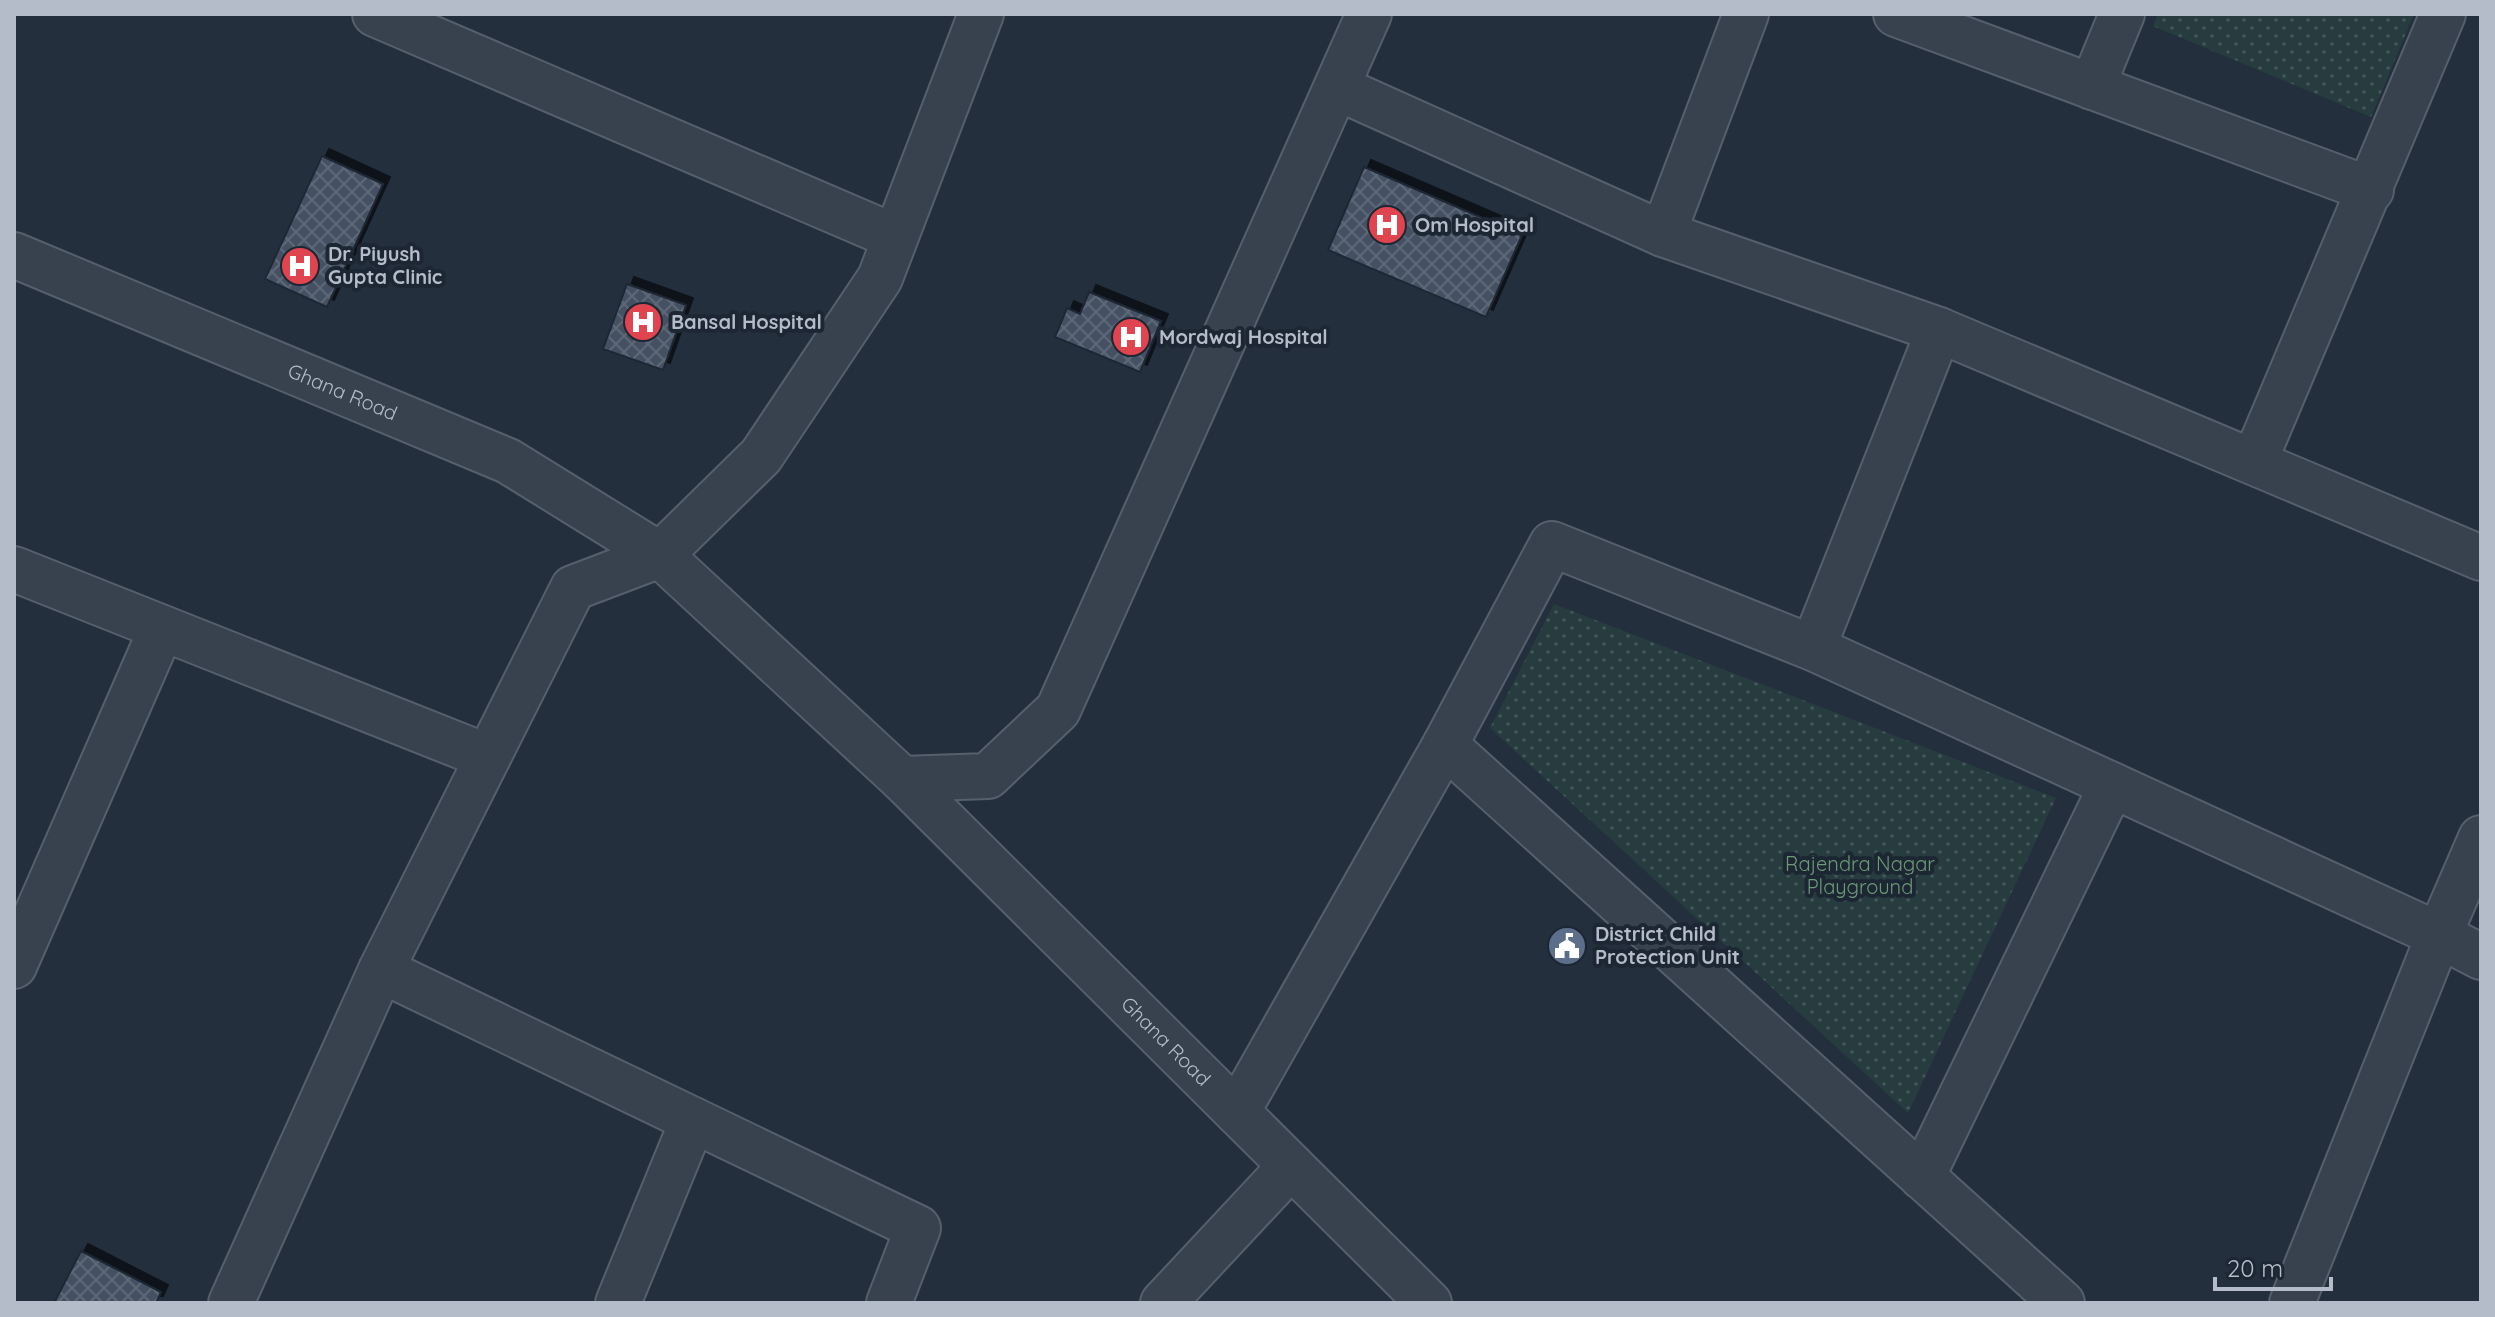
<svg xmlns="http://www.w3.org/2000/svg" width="2495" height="1317" font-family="Quicksand,sans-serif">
  <defs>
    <pattern id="park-dots" width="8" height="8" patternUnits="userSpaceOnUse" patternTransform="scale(2)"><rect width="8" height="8" fill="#263c3f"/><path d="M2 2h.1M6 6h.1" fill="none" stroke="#435659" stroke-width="1.8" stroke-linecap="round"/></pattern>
    <pattern id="building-cross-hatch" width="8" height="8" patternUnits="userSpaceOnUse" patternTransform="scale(2)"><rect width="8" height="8" fill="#455162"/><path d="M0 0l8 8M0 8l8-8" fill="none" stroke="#5d6877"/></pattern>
    <filter id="shadow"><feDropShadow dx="7" dy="-7" stdDeviation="0" flood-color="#0009"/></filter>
  </defs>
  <rect width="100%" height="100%" fill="#242f3e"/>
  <g fill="url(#park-dots)">
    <path d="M2158 14H2414L2371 117 2153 26Z"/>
    <path d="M1554 604 2056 798 1908 1113 1490 728Z"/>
  </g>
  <g fill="url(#building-cross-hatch)" stroke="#1f2835" stroke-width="2" filter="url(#shadow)">
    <path d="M322 156 383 184 327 307 265 279Z"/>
    <path d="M1364 167 1522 235 1486 317 1328 250Z"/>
    <path d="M627 284 686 305 663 370 603 349Z"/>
    <path d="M1089 292 1161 321 1140 372 1055 337 1067 308 1080 314Z"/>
    <path d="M81 1251 161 1292 156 1303H54Z"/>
  </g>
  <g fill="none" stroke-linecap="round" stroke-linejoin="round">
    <g stroke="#565f6c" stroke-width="48">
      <g id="minor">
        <path d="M375 14 895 237"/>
        <path d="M1896 14 2371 190"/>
        <path d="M2092 87 2122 14"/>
        <path d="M1338 88 1663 234 1939 330 2481 558"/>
        <path d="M1663 234 1746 14"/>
        <path id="s1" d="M14 255 508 461 660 555 761 456 880 278 981 14"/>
        <path d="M2254 462 2443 14"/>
        <path d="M14 569 488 757"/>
        <path d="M1813 648 2439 935 2481 957"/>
        <path d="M1445 745 2062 1303"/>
        <path id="s2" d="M902 779 1429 1303"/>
        <path d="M14 966 162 628"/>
        <path d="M381 970 918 1228 889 1303"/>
        <path d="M1237 1112 1445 745 1552 544 1813 648 1939 330"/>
        <path d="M1922 1177 2112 785"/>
        <path d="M231 1303 381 970 573 588 660 555 902 779 988 776 1058 710 1369 14"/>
        <path d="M618 1303 693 1120"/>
        <path d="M1163 1303 1291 1166"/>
        <path d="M2292 1303 2439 935 2481 838"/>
      </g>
    </g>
    <use href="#minor" stroke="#38414e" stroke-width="44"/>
  </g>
  <defs>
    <g id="hospital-disc" transform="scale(2)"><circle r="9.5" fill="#e0444e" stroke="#1d2633"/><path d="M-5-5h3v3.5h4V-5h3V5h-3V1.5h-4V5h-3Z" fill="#fff"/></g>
    <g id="civic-disc" transform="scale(2)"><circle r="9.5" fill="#5c6f8a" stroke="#1d2633"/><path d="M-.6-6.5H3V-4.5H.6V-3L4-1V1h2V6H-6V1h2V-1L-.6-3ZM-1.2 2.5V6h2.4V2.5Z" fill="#fff"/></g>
  </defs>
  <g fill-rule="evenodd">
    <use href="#hospital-disc" x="1387" y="225"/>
    <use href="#hospital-disc" x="300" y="266"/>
    <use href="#hospital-disc" x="643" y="322"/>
    <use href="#hospital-disc" x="1131" y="337"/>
    <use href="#civic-disc" x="1567" y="946"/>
  </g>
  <g text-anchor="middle" stroke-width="8" stroke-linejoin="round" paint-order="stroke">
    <g font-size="20" font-weight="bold" fill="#b4bcc9" stroke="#1d2633" text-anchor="start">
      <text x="1415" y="232">Om Hospital</text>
      <text x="328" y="261">Dr. Piyush<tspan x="328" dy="23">Gupta Clinic</tspan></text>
      <text x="671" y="329">Bansal Hospital</text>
      <text x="1159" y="344">Mordwaj Hospital</text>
      <text x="1595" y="941">District Child<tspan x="1595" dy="23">Protection Unit</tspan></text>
    </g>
    <g font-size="20" fill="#b4bcc9" stroke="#1d2633">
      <text dy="7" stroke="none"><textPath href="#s1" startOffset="356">Ghana Road</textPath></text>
      <text dy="7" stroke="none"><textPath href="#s2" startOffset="372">Ghana Road</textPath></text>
    </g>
    <g font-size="20" fill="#6b9a76" stroke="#1d2633">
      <text x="1860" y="871">Rajendra Nagar<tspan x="1860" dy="23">Playground</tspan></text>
    </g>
  </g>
  <rect width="2495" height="1317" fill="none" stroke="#b4bcc9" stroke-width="32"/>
  <path d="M2215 1277v12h116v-12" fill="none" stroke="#b4bcc9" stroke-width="4"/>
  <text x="2227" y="1277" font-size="24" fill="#b4bcc9" stroke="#1d2633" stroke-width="6" paint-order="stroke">20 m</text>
</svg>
